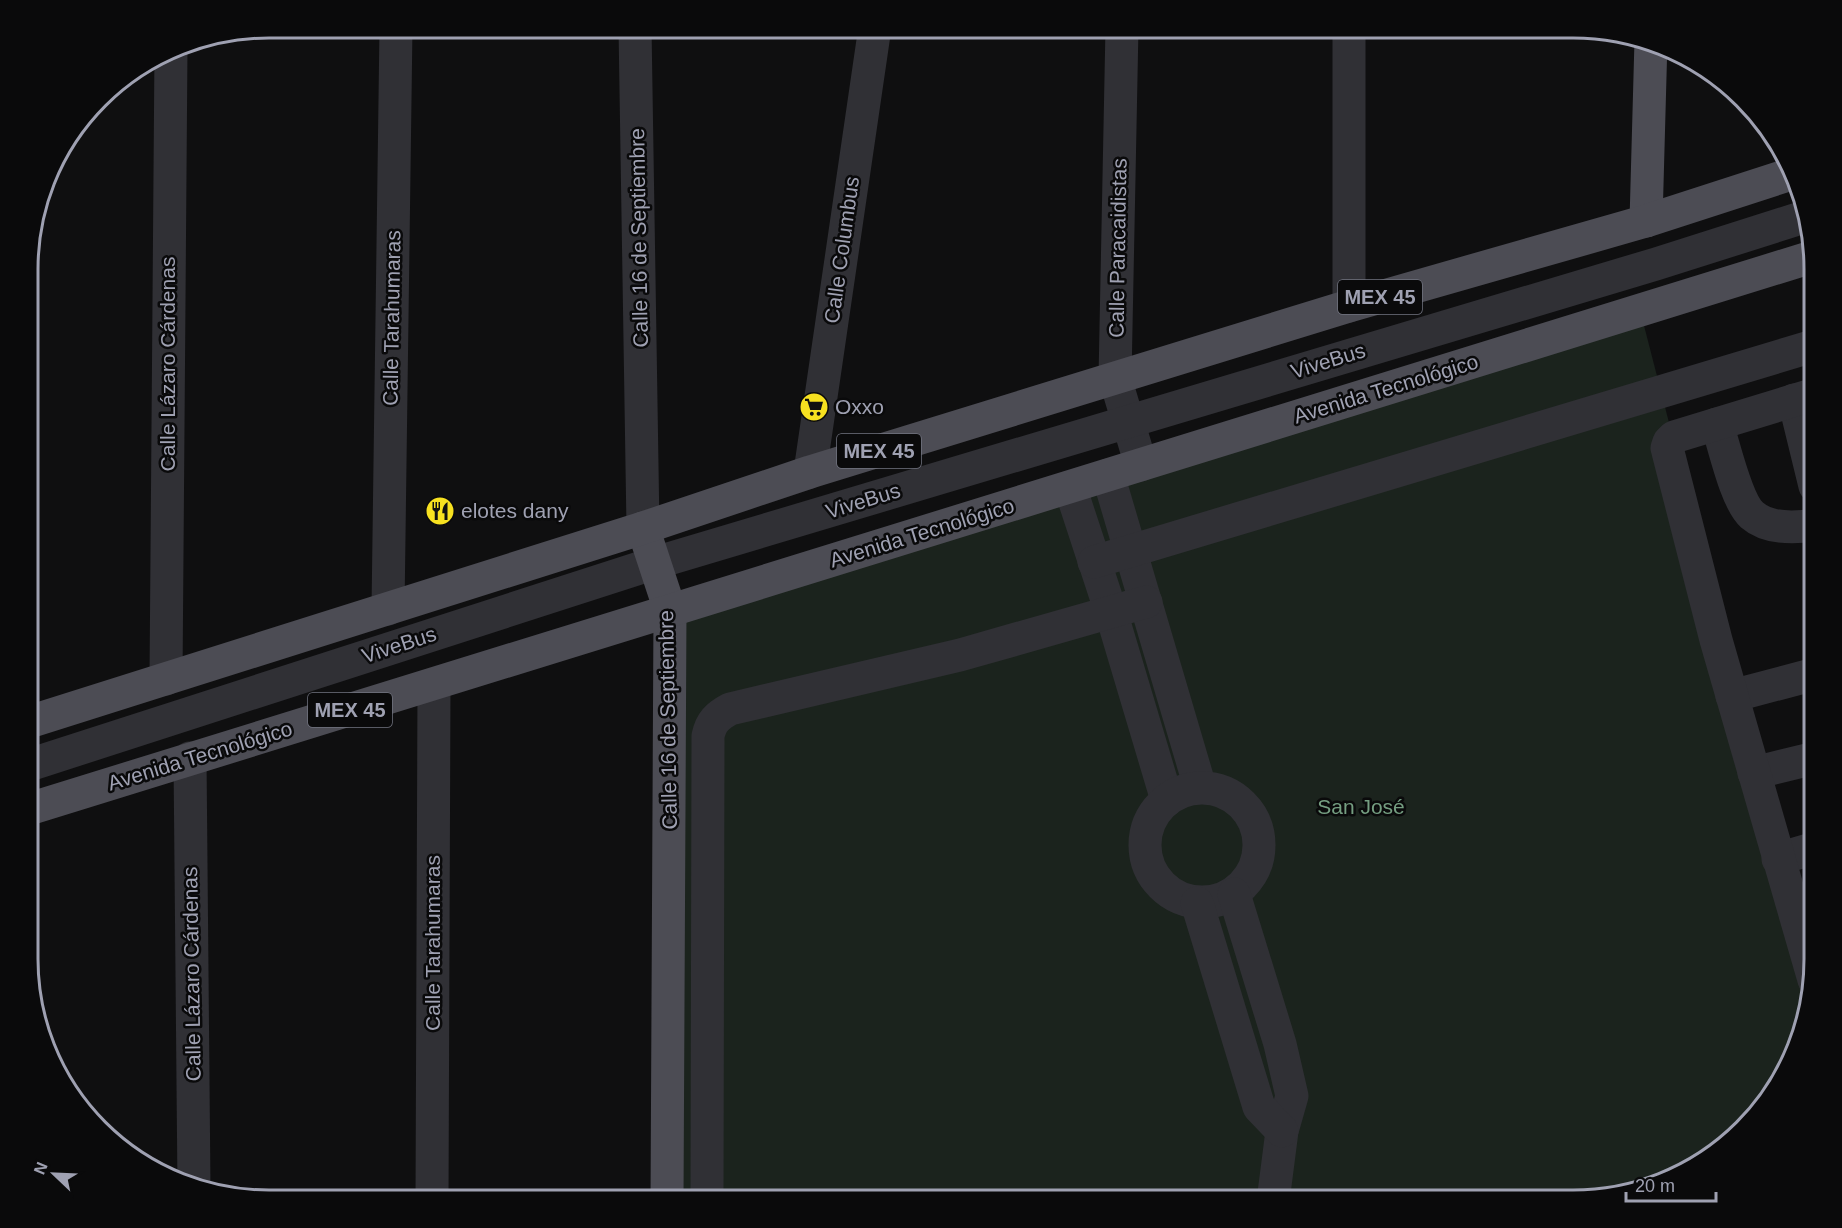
<svg xmlns="http://www.w3.org/2000/svg" width="1842" height="1228" font-family="Helvetica,sans-serif">
  <rect width="100%" height="100%" fill="#0f0f10"/>
  <path fill="#1b231d" d="M1640 310 1813 982 1802 1037 1774 1094 1694 1169 1589 1201H661L670 610Z"/>
  <g fill="none" stroke-linecap="round" stroke-linejoin="round">
    <g stroke="#303035" stroke-width="33">
      <path d="M635 27 643 528"/>
      <path d="M1122 27 1115 378 1141 465"/>
      <path d="M1349 27V306"/>
      <path d="M1794 400 1815 486"/>
      <path d="M1717 424C1724 445 1736 501 1752 515 1768 529 1795 528 1815 525"/>
      <path d="M810 472 875 27"/>
      <path d="M1108 475 1200 787"/>
      <path d="M1070 487 1111 612 1167 800"/>
      <path d="M1094 562 1813 346 1815 350"/>
      <path d="M388 609 396 27"/>
      <path d="M166 679 171 48"/>
      <path d="M1732 696 1815 674"/>
      <path d="M190 758 194 1189"/>
      <path d="M29 765 655 563 1656 264 1804 217"/>
      <path d="M1754 773 1815 758"/>
      <circle cx="1202" cy="845" r="57"/>
      <path d="M1778 859 1815 848"/>
      <path d="M1234 894 1280 1044 1292 1096 1282 1131 1273 1201"/>
      <path d="M1197 903 1259 1107 1282 1131"/>
      <path d="M1814 980 1716 640 1667 448 1669 442 1674 437 1815 394"/>
      <path d="M432 1201 434 685"/>
      <path d="M707 1201 708 736C711 722 717 716 730 709L960 655 1146 602"/>
    </g>
    <g stroke="#4c4c54" stroke-width="33">
      <path d="M1646 221 1651 40"/>
      <path d="M643 528 670 610 667 1201"/>
      <path d="M29 722 643 528 810 472 1349 306 1646 221 1791 174"/>
      <path d="M29 809 1815 256"/>
    </g>
  </g>
  <defs>
    <g id="supermarket-disc" transform="scale(1.5)"><circle r="9.5" fill="#f7e120" stroke="#0a0a0b"/><path d="M-6-5.5h2.5l.6 2H6L4.5 2H-2.5L-4.4-4H-6ZM-1.5 3.2a1.3 1.3 0 1 0 .1 0ZM3 3.2a1.3 1.3 0 1 0 .1 0Z" fill="#111"/></g>
    <g id="restaurant-disc" transform="scale(1.5)"><circle r="9.5" fill="#f7e120" stroke="#0a0a0b"/><path d="M-5-6h1v4h1v-4h1v4h1v-4h1v5L-1.5 .5V6h-2V.5L-5-1ZM5-6V6H3V1.5H1.5Q1.5-4 5-6Z" fill="#111"/></g>
  </defs>
  <g fill-rule="evenodd">
    <use href="#supermarket-disc" x="814" y="407"/>
    <use href="#restaurant-disc" x="440" y="511"/>
  </g>
  <g text-anchor="middle" stroke-width="5" stroke-linejoin="round" paint-order="stroke">
    <g fill="#0a0a0b" stroke="#727480" stroke-width="1.5">
      <rect x="1338" y="280" width="84" height="34" rx="4.5"/>
      <rect x="837" y="434" width="84" height="34" rx="4.5"/>
      <rect x="308" y="693" width="84" height="34" rx="4.5"/>
    </g>
    <g font-size="20" font-weight="bold" fill="#9fa1b2">
      <text x="1380" y="304">MEX 45</text>
      <text x="879" y="458">MEX 45</text>
      <text x="350" y="717">MEX 45</text>
    </g>
    <g font-size="21" fill="#9fa1b2" stroke="#0a0a0b">
      <text transform="translate(639 238) rotate(-91)" y="7">Calle 16 de Septiembre</text>
      <text transform="translate(1118 248) rotate(-89)" y="7">Calle Paracaidistas</text>
      <text transform="translate(842 250) rotate(-82)" y="7">Calle Columbus</text>
      <text transform="translate(392 318) rotate(-89)" y="7">Calle Tarahumaras</text>
      <text transform="translate(1328 361) rotate(-17)" y="7">ViveBus</text>
      <text transform="translate(168 364) rotate(-90)" y="7">Calle Lázaro Cárdenas</text>
      <text transform="translate(1386 389) rotate(-17)" y="7">Avenida Tecnológico</text>
      <text transform="translate(863 501) rotate(-17)" y="7">ViveBus</text>
      <text transform="translate(922 533) rotate(-17)" y="7">Avenida Tecnológico</text>
      <text transform="translate(399 645) rotate(-18)" y="7">ViveBus</text>
      <text transform="translate(668 720) rotate(-91)" y="7">Calle 16 de Septiembre</text>
      <text transform="translate(200 756) rotate(-17)" y="7">Avenida Tecnológico</text>
      <text transform="translate(433 943) rotate(-90)" y="7">Calle Tarahumaras</text>
      <text transform="translate(192 974) rotate(-91)" y="7">Calle Lázaro Cárdenas</text>
    </g>
    <g font-size="21" fill="#9fa1b2" stroke="#0a0a0b" text-anchor="start">
      <text x="835" y="414">Oxxo</text>
      <text x="461" y="518">elotes dany</text>
    </g>
    <g font-size="21" fill="#759e81" stroke="#0a0a0b">
      <text x="1361" y="814">San José</text>
    </g>
  </g>
  <path d="M0 0H1842V1228H0ZM269 38H1573A231 231 0 0 1 1804 269V959A231 231 0 0 1 1573 1190H269A231 231 0 0 1 38 959V269A231 231 0 0 1 269 38Z" fill="#0a0a0b" fill-rule="evenodd"/>
  <path fill="none" stroke="#9fa1b2" stroke-width="3" d="M269 38H1573A231 231 0 0 1 1804 269V959A231 231 0 0 1 1573 1190H269A231 231 0 0 1 38 959V269A231 231 0 0 1 269 38Z"/>
  <g transform="translate(54 1174) rotate(293)" stroke="#0a0a0b" stroke-width="4.5" paint-order="stroke">
  <path d="M0-4.5L10 22L0 15L-10 22Z" fill="#9fa1b2"/>
  <text y="-9" font-size="16" font-weight="bold" text-anchor="middle" fill="#9fa1b2">N</text>
  </g>
  <path d="M1626 1192v9h90v-9" fill="none" stroke="#9fa1b2" stroke-width="3"/>
  <text x="1635" y="1192" font-size="18" fill="#9fa1b2" stroke="#0a0a0b" stroke-width="4.5" paint-order="stroke">20 m</text>
</svg>
